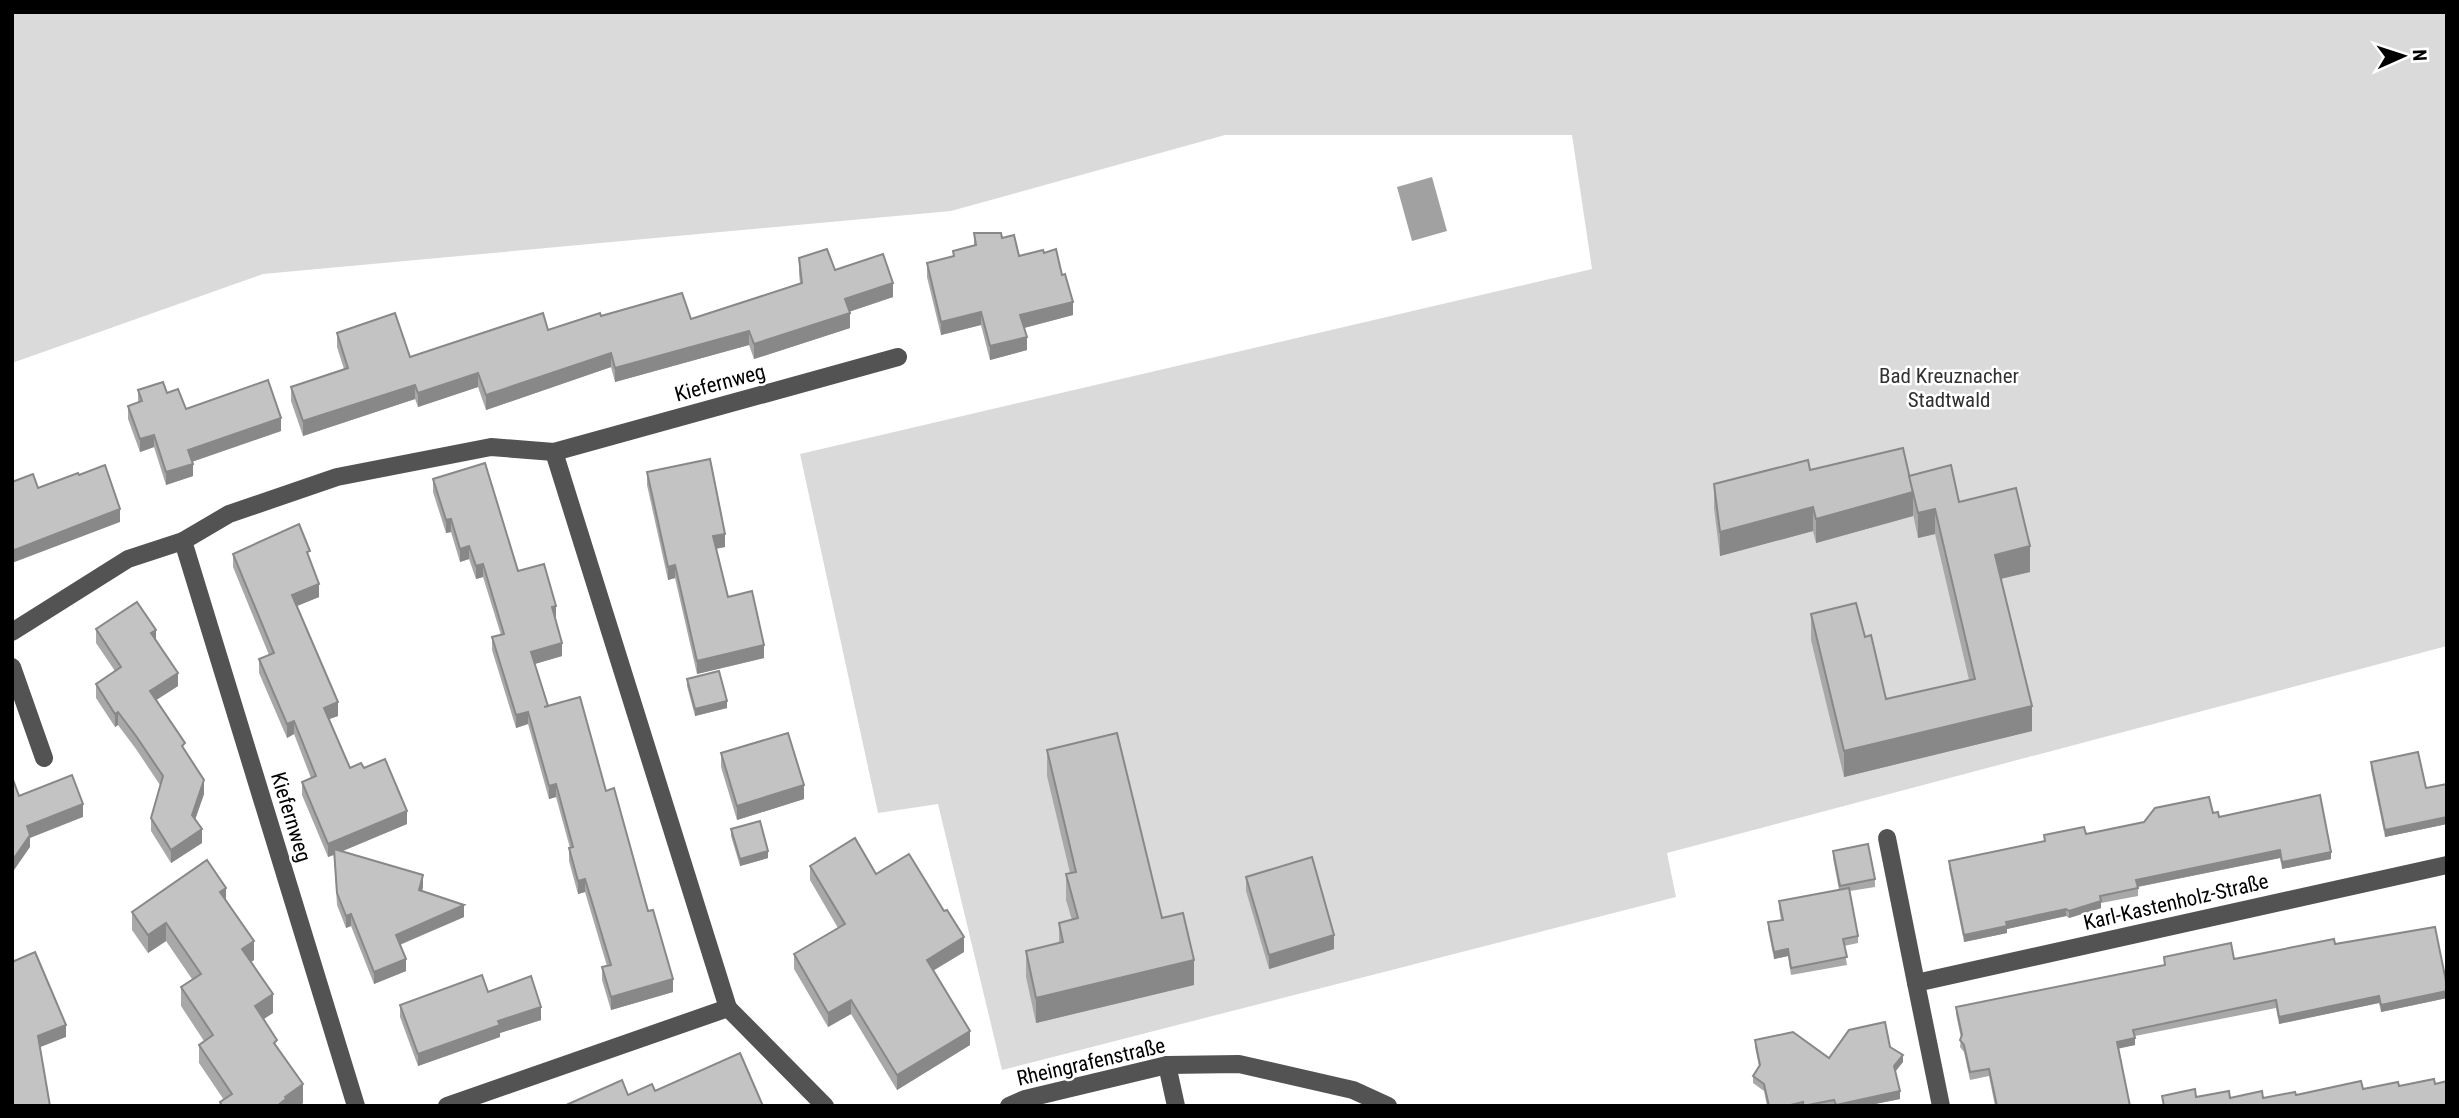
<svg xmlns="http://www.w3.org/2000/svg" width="2459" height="1118" font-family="'Roboto Condensed',sans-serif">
  <rect width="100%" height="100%" fill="#fff"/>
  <path fill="#dadada" d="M12 12H2447V646L1667 853 1676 897 1002 1070 938 804 878 813 800 454 1592 269 1572 135H1225L951 211 263 274 12 363Z"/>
  <path fill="#a1a1a1" d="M1432 177 1447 231 1412 241 1397 187Z"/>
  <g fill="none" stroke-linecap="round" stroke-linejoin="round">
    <g stroke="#535353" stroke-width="18">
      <path d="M12 632 128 559 183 541"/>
      <path d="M12 667 44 758"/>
      <path d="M1887 838 1916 983"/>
      <path d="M728 1008 825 1106"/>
      <path d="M1167 1065 1176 1106"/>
      <path d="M356 1106 183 541 229 514 337 477 491 447 554 452 898 357"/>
      <path d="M447 1106 728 1008 554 452"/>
      <path d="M1009 1106 1025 1099 1167 1065 1239 1064 1353 1090 1388 1106"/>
      <path d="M1941 1106 1916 983 2447 865"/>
    </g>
  </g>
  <g fill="#a8a8a8">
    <path d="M974 233 1002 238 1073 315 1024 328 1027 350 990 360 981 325 941 335 927 277V263L953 257V251L974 245Z"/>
    <path d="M799 258 835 270 893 297 849 312 850 328 754 359 749 345 615 382 611 367 486 410 478 387 418 407 415 399 303 436 291 401V387L344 369 337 347V333L410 357 548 330 601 316 691 319 800 284 799 273Z"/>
    <path d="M138 390 167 393 186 409 281 431 192 462 193 476 166 485 154 447 140 452 128 419V406L138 402Z"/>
    <path d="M1810 470 1909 478 1959 502 2030 572 2001 579 2032 731 1844 777 1811 640V614L1865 637 1886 699 1969 680 1935 534 1918 538 1913 514V516L1816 543 1813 531 1720 556 1714 508V484Z"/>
    <path d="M647 472 725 547 716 549 728 597 764 658 697 674 675 578 668 580 647 485Z"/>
    <path d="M433 479 518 571 556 619 562 656 535 664 548 706 606 791 648 911 673 992 611 1010 602 980V967L607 966 585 892 578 894 569 861V848H570L556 797 549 799 528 724 516 728 492 650V637L501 635 483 577 476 579 469 559 460 562 451 532 446 533 433 492Z"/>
    <path d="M233 554 310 560 319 597 297 606 338 716 329 719 350 768H364L407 824 343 851 423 887 422 891 464 917 400 945 406 971 374 984 351 926 346 928 337 905 334 855 328 857 302 795V782L311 778 294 734 287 738 259 673V659L269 655 233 567Z"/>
    <path d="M96 629 156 640 178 686 156 700 185 751 204 794 195 820 202 843 171 863 151 831V818L160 785 136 749 118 725 115 727 96 698V684L115 671 96 643Z"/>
    <path d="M687 679 727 708 695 716 687 686Z"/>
    <path d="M1047 750 1162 918 1194 985 1036 1023 1026 977V951L1059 943V923L1072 920 1066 900V874L1070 873 1047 776Z"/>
    <path d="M721 753 804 799 737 820 721 767Z"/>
    <path d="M2371 762 2426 788 2447 784V824L2385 837 2371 769Z"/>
    <path d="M2213 813 2219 817 2331 859 2282 869 2280 858 2138 887V896L2101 903V908L2069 918 2066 916 2007 929V933L1964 942 1949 868V861L2044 842V835L2086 834Z"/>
    <path d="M731 829 768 858 740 866 731 836Z"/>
    <path d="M1833 851 1875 879V887L1850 891 1858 936V943L1844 946 1847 965 1791 975 1788 956 1774 959 1768 929V922L1781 920 1779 908V901L1839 890 1833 858Z"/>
    <path d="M810 866 876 874 964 952 933 971 970 1045 897 1090 851 1014 828 1027 794 969V954L838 928 810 880Z"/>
    <path d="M1246 877 1334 949 1269 969 1246 891Z"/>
    <path d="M226 901 254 960 251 962 273 1013 263 1019 303 1103 299 1106H220V1102L224 1100 199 1063V1045L204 1041 181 1006V987L192 979 166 941 148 953 132 930V912Z"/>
    <path d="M2335 944 2447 986V998L2381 1012 2379 1003 2279 1024 2276 1008 2135 1036V1045L2118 1048 2130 1106H1995L1989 1076 1970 1080 1964 1052 1960 1047 1961 1038 1956 1014V1007L2164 965V957L2234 959Z"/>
    <path d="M488 992 541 1020 500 1033V1037L418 1066 400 1017V1005Z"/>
    <path d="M1755 1040 1829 1058 1890 1047 1903 1062 1895 1072 1900 1099 1865 1106H1767L1764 1091 1753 1083V1076L1759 1066 1755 1047Z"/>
  </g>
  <g fill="#888">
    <path d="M893 283V297L845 313V299Z"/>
    <path d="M1073 302V315L1020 329V315Z"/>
    <path d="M981 312V325L941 335V322Z"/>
    <path d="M850 313V328L754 359V344Z"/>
    <path d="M749 331V345L615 382V368Z"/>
    <path d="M1027 337V350L990 360V346Z"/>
    <path d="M611 353V367L486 410V395Z"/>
    <path d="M478 373V387L418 407V393Z"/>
    <path d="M415 385V399L303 436V421Z"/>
    <path d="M281 418V431L188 463V450Z"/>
    <path d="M154 435V447L140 452V439Z"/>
    <path d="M193 464V476L166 485V472Z"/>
    <path d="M1913 492V516L1816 543V519Z"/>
    <path d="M1813 507V531L1720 556V532Z"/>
    <path d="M120 509V522L12 563V551Z"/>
    <path d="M1935 509V534L1918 538V513Z"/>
    <path d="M451 519V532L446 533V520Z"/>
    <path d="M725 534V547L713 549V536Z"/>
    <path d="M469 546V559L460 562V549Z"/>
    <path d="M2030 546V572L1995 580V555Z"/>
    <path d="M483 564V577L476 579V566Z"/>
    <path d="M675 565V578L668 580V567Z"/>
    <path d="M319 584V597L292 608V595Z"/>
    <path d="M556 606V619L552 607Z"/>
    <path d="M156 630V643L151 633Z"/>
    <path d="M562 643V656L531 665V652Z"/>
    <path d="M764 645V658L697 674V661Z"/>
    <path d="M178 673V686L150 704V691Z"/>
    <path d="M727 701V708L695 716V709Z"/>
    <path d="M338 702V716L324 721V708Z"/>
    <path d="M2032 706V731L1844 777V751Z"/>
    <path d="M118 712V725L115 727V714Z"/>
    <path d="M528 712V724L516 728V715Z"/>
    <path d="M294 721V734L287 738V724Z"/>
    <path d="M204 780V794L192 828V815Z"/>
    <path d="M556 784V797L549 799V786Z"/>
    <path d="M804 785V799L737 820V806Z"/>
    <path d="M83 804V817L30 838V847L12 873V861L27 826Z"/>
    <path d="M407 811V824L328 857V844Z"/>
    <path d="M2447 817V824L2385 837V830Z"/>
    <path d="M202 829V843L171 863V850Z"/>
    <path d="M2280 850V858L2136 887V880Z"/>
    <path d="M768 851V858L740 866V859Z"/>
    <path d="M2331 852V859L2282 869V862Z"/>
    <path d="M423 875V887L419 902V890Z"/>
    <path d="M585 879V892L578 894V881Z"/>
    <path d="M226 888V907L220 892Z"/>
    <path d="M2101 901V908L2069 918V911Z"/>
    <path d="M464 905V917L396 946V935Z"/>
    <path d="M2066 909V916L2007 929V933L1964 942V935L2006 922Z"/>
    <path d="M351 914V926L346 928V916Z"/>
    <path d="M166 923V941L148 953V935Z"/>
    <path d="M1334 935V949L1269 969V955Z"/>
    <path d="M964 937V952L927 974V960Z"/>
    <path d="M254 941V960L242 968V949Z"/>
    <path d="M1788 949V956L1774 959V952Z"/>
    <path d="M406 959V971L374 984V972Z"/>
    <path d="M1194 960V985L1036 1023V998Z"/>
    <path d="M673 979V992L611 1010V997Z"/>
    <path d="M2447 991V998L2381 1012V1005Z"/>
    <path d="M273 994V1013L255 1025V1006Z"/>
    <path d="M2379 996V1003L2279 1024V1017Z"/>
    <path d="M851 1000V1014L828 1027V1013Z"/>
    <path d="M541 1007V1020L500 1033V1037L418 1066V1054L498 1021Z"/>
    <path d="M66 1025V1037L38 1048V1036Z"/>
    <path d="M970 1031V1045L897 1090V1075Z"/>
    <path d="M2135 1038V1045L2117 1049V1042Z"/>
    <path d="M1903 1055V1062L1894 1073V1066Z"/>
    <path d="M303 1084V1103L299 1106H277L285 1097Z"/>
    <path d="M1900 1091V1099L1865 1106H1836V1105Z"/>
  </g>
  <g fill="#c3c3c3" stroke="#888" stroke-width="2">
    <path d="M974 233H1001L1002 238 1014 235 1019 256 1043 250 1044 253 1056 249 1062 275 1065 274 1073 302 1020 315 1027 337 990 346 981 312 941 322 927 263 954 256 953 251 976 245Z"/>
    <path d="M827 249 835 270 883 254 893 283 845 299 850 313 754 344 749 331 615 368 611 353 486 395 478 373 418 393 415 385 303 421 291 387 348 368 337 333 395 313 410 357 543 313 548 330 600 313 601 316 682 293 691 319 802 283 799 258Z"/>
    <path d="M268 380 281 418 188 450 193 464 166 472 154 435 140 439 128 406 142 401 138 390 163 382 167 393 178 389 186 409Z"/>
    <path d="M1903 448 1913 492 1816 519 1813 507 1720 532 1714 484 1808 460 1810 470Z"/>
    <path d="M710 459 725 534 713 536 728 597 752 591 764 645 697 661 675 565 668 567 647 472Z"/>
    <path d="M485 463 518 571 544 564 556 606 552 607 562 643 531 652 548 706 544 707 580 697 606 791 614 788 648 911 653 910 673 979 611 997 602 967 611 965 585 879 578 881 569 848 573 847 556 784 549 786 528 712 516 715 492 637 504 634 483 564 476 566 469 546 460 549 451 519 446 520 433 479Z"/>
    <path d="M105 465 120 509 12 551V482L33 474 38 488 78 473 79 475Z"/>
    <path d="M1951 465 1959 502 2016 488 2030 546 1995 555 2032 706 1844 751 1811 614 1856 603 1865 637 1871 635 1886 699 1975 679 1935 509 1918 513 1909 476Z"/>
    <path d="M299 524 310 551 307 552 319 584 292 595 338 702 324 708 350 768 361 763 364 768 385 759 407 811 328 844 302 782 316 776 294 721 287 724 259 659 274 653 233 554Z"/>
    <path d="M137 602 156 630 151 633 178 673 150 691 185 743 182 746 204 780 192 815 202 829 171 850 151 818 163 776 136 736 118 712 115 714 96 684 121 667 96 629Z"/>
    <path d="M719 671 727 701 695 709 687 679Z"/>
    <path d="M788 733 804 785 737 806 721 753Z"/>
    <path d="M1117 733 1162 918 1183 913 1194 960 1036 998 1026 951 1063 942 1059 923 1078 918 1066 874 1076 872 1047 750Z"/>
    <path d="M2418 752 2426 788 2447 784V817L2385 830 2371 762Z"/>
    <path d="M72 775 83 804 27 826 30 835 12 861V777L19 796Z"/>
    <path d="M2320 795 2331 852 2282 862 2280 850 2136 880 2138 888 2100 896 2101 901 2069 911 2066 909 2006 922 2007 926 1964 935 1949 861 2045 841 2044 835 2084 827 2086 834 2144 822 2155 808 2209 797 2213 813 2218 812 2219 817Z"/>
    <path d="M760 821 768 851 740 859 731 829Z"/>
    <path d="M855 838 876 874 909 854 944 911 947 910 964 937 927 960 970 1031 897 1075 851 1000 828 1013 794 954 845 924 810 866Z"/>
    <path d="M1868 844 1875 879 1840 886 1833 851Z"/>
    <path d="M334 849 423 875 419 890 464 905 396 935 406 959 374 972 351 914 346 916 337 893Z"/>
    <path d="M1312 857 1334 935 1269 955 1246 877Z"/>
    <path d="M207 860 226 888 220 892 254 941 242 949 273 994 255 1006 277 1040 274 1043 303 1084 285 1097 286 1099 277 1106H222L220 1102 232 1094 199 1045 213 1035 181 987 201 974 166 923 148 935 132 912Z"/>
    <path d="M1849 888 1858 936 1843 939 1847 957 1791 968 1788 949 1774 952 1768 922 1783 920 1779 901Z"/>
    <path d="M2435 927 2447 986V991L2381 1005 2379 996 2279 1017 2276 1000 2133 1030 2135 1038 2117 1042 2130 1106H1997L1989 1069 1970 1072 1964 1045 1960 1040 1962 1035 1956 1007 2165 965 2164 957 2231 943 2234 959 2334 939 2335 944Z"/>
    <path d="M35 952 66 1025 38 1036 50 1106H12V962Z"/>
    <path d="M482 975 488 992 531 976 541 1007 498 1021 500 1025 418 1054 400 1005Z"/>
    <path d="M1885 1022 1890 1047 1903 1055 1894 1066 1900 1091 1836 1105 1834 1100 1803 1106V1102L1786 1106H1769L1764 1084 1753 1076 1760 1065 1755 1040 1793 1032 1829 1058 1849 1030Z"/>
    <path d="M740 1053 763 1106H564L622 1080 628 1095 652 1084 655 1091Z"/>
    <path d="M2434 1079 2435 1084 2447 1081V1106H2164L2162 1096 2195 1089 2196 1097 2229 1091 2230 1098 2262 1091 2263 1098 2295 1092 2296 1095 2361 1081 2363 1089 2398 1082 2399 1086Z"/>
  </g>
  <g text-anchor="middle" stroke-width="5" stroke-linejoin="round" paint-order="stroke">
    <g font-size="21" fill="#313131" stroke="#fff">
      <text x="1949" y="383">Bad Kreuznacher<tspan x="1949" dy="24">Stadtwald</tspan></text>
    </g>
    <g font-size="21" fill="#000" stroke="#fff">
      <text transform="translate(720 383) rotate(-15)" y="7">Kiefernweg</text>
      <text transform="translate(291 817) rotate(73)" y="7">Kiefernweg</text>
      <text transform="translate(2176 902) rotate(-13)" y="7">Karl-Kastenholz-Straße</text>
      <text transform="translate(1091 1062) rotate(-13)" y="7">Rheingrafenstraße</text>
    </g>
  </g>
  <rect width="2459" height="1118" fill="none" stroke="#000000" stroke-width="28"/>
  <g transform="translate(2403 56) rotate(87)" stroke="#ffffff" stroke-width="5" paint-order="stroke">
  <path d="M0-5L12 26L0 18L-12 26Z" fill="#000000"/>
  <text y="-10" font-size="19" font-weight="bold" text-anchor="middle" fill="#000000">N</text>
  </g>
</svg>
